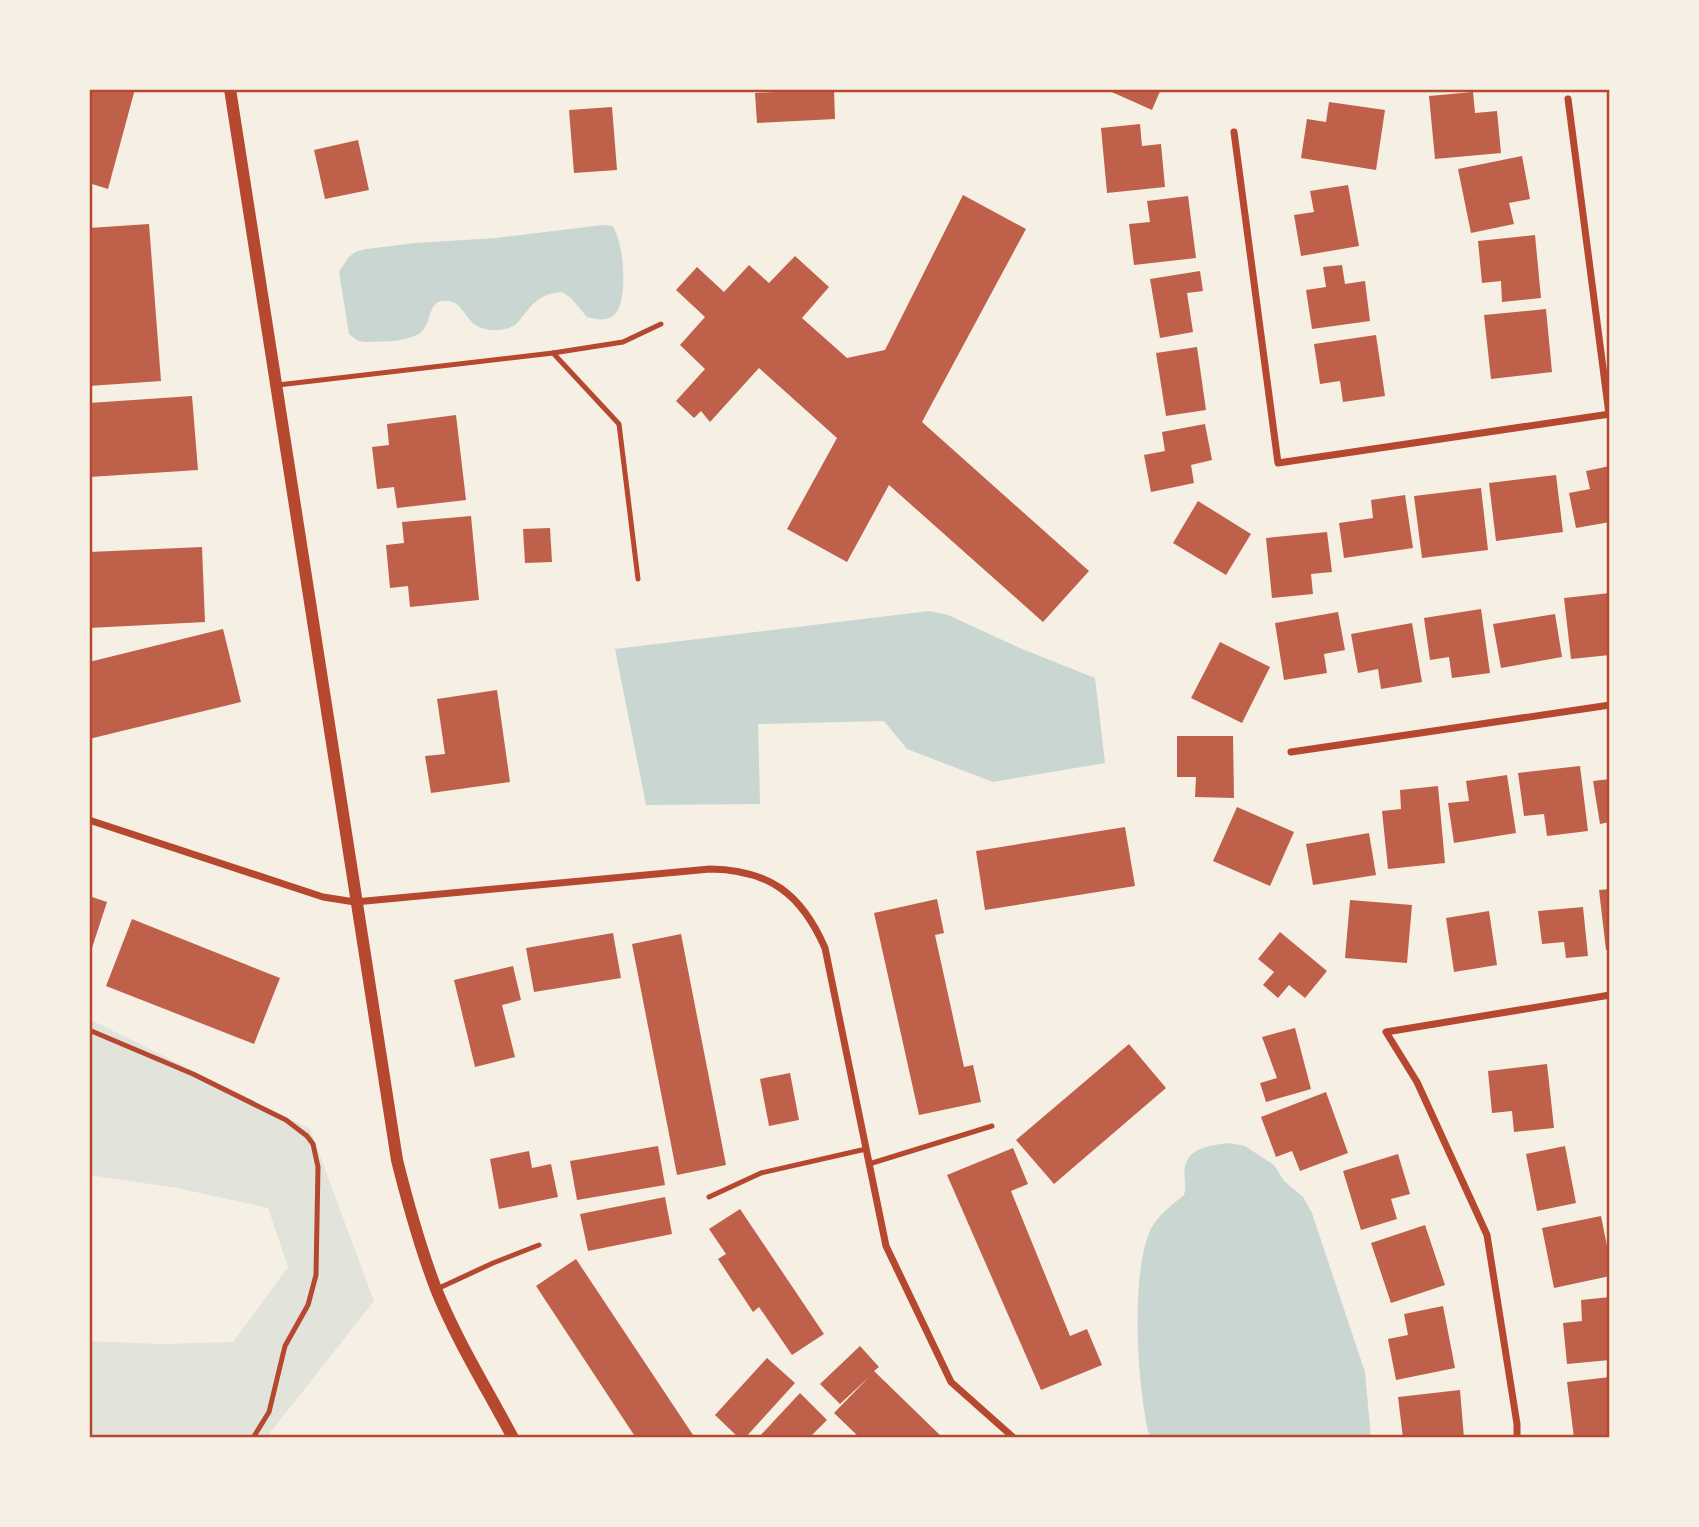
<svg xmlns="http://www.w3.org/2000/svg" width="1699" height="1527" font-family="Signika,sans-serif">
  <rect width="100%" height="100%" fill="#f6efe4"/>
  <path fill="#e2e4dc" d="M89 1019 310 1129 374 1301 266 1438H89V1341L163 1344 233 1342 288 1267 268 1208 177 1188 89 1175Z"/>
  <g fill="#c9d6d2">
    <path d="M603 225 612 226C624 239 629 302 614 315 606 322 595 319 587 317L571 298 562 292C541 294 536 300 523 316 519 320 517 325 511 327 507 329 501 330 496 330 463 331 468 303 448 301 428 298 432 320 423 330 412 343 382 341 366 342L358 341 349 334 339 272 348 258 355 252 366 249 416 243 496 238Z"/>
    <path d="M929 611 948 615 1022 649 1095 678 1105 763 993 782 907 749 884 721 758 724 760 804 646 805 615 649Z"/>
    <path d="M1229 1143 1245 1146 1274 1165 1284 1181 1303 1197 1312 1213 1365 1372 1371 1438H1150C1137 1392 1129 1266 1153 1225 1161 1213 1173 1204 1184 1195 1187 1185 1183 1175 1185 1166 1189 1147 1213 1145 1229 1143Z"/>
  </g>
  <g fill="#bf614a">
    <path d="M89 89H135L108 189 89 183Z"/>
    <path d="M834 89 835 119 757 123 755 93Z"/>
    <path d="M1105 89H1161L1152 110Z"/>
    <path d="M1473 92 1475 113 1497 111 1501 153 1435 159 1429 96Z"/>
    <path d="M1329 102 1385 110 1376 170 1301 158 1307 119 1326 122Z"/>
    <path d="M612 107 617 170 574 173 569 110Z"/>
    <path d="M1140 124 1142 146 1161 144 1165 187 1107 193 1101 128Z"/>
    <path d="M358 140 369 190 325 199 314 150Z"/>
    <path d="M1522 156 1530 199 1509 203 1514 224 1471 233 1458 169Z"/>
    <path d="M1348 185 1359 246 1301 256 1294 215 1314 212 1310 191Z"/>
    <path d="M963 195 1026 229 922 422 1089 571 1043 622 889 485 847 562 787 529 837 438 759 368 710 422 701 411 694 418 676 401 705 369 680 345 705 317 676 290 697 267 724 292 749 265 769 283 795 256 829 287 802 318 847 358 885 350Z"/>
    <path d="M1188 196 1196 258 1134 265 1129 224 1150 222 1147 201Z"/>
    <path d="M149 224 161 381 89 386V228Z"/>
    <path d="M1535 235 1541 298 1502 302 1501 281 1482 283 1478 241Z"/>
    <path d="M1342 265 1345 284 1365 281 1370 321 1312 329 1306 290 1326 287 1323 267Z"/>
    <path d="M1200 271 1203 291 1187 293 1193 332 1160 338 1150 279Z"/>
    <path d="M1546 309 1552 372 1491 379 1484 315Z"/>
    <path d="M1376 335 1385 396 1343 402 1340 381 1320 384 1314 344Z"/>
    <path d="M1197 347 1206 410 1166 416 1156 353Z"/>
    <path d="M192 396 198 470 89 477V403Z"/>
    <path d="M456 415 466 500 397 508 394 487 377 489 372 447 389 445 387 424Z"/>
    <path d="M1205 424 1212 460 1191 465 1194 483 1151 492 1144 455 1165 451 1162 432Z"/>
    <path d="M1610 466V522L1576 528 1569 493 1590 489 1586 471Z"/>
    <path d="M1556 475 1563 532 1496 541 1489 483Z"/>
    <path d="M1481 488 1488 550 1422 558 1414 496Z"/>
    <path d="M1405 495 1413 548 1344 558 1339 523 1373 518 1371 500Z"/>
    <path d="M1198 501 1251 534 1226 575 1173 543Z"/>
    <path d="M471 516 479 600 410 607 408 586 390 588 386 545 404 543 402 522Z"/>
    <path d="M550 528 552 562 525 563 523 529Z"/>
    <path d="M1327 532 1332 572 1311 574 1313 594 1272 598 1266 538Z"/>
    <path d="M202 547 205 622 89 628V552Z"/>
    <path d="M1610 593V655L1571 659 1564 598Z"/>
    <path d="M1481 609 1490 673 1452 678 1449 657 1430 660 1424 618Z"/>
    <path d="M1338 612 1345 650 1324 654 1327 673 1284 680 1275 623Z"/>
    <path d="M1555 614 1562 657 1501 668 1493 624Z"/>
    <path d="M1412 623 1422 682 1381 689 1378 669 1358 673 1351 634Z"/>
    <path d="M223 629 241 702 89 739V662Z"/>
    <path d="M1220 642 1270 667 1242 723 1191 698Z"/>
    <path d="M497 690 510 782 431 793 425 756 445 754 437 699Z"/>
    <path d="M1177 736H1233L1234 798 1195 797 1196 777H1177Z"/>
    <path d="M1580 766 1588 831 1547 836 1544 814 1524 816 1518 773Z"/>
    <path d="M1507 775 1516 833 1454 843 1448 803 1469 801 1466 781Z"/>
    <path d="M1610 779V822L1600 824 1593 781Z"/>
    <path d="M1438 786 1445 863 1388 869 1382 811 1401 809 1400 790Z"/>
    <path d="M1237 807 1294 832 1270 886 1213 861Z"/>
    <path d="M1125 827 1135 886 985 910 976 851Z"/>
    <path d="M1369 833 1376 875 1313 885 1306 844Z"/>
    <path d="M1610 889V950H1606L1599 890Z"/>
    <path d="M89 896 107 902 90 954H89Z"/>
    <path d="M937 899 944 933 935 935 964 1067 973 1065 981 1102 919 1115 874 913Z"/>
    <path d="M1350 900 1412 905 1407 963 1345 958Z"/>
    <path d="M1583 907 1588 956 1566 958 1564 942 1542 944 1538 911Z"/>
    <path d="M1489 911 1497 965 1454 972 1446 918Z"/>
    <path d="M132 919 280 978 254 1044 106 986Z"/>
    <path d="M1280 932 1327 971 1305 998 1289 985 1278 998 1263 985 1274 972 1258 959Z"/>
    <path d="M613 933 621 978 534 992 526 948Z"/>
    <path d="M681 934 726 1165 677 1175 632 944Z"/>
    <path d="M513 966 521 1000 502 1005 515 1057 475 1067 454 980Z"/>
    <path d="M1295 1028 1311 1089 1266 1102 1260 1083 1277 1078 1262 1037Z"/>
    <path d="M1129 1044 1166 1088 1054 1184 1016 1140Z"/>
    <path d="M1547 1064 1554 1128 1514 1132 1512 1111 1492 1113 1488 1071Z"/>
    <path d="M790 1073 799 1120 769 1126 760 1079Z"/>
    <path d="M1326 1092 1348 1153 1300 1171 1292 1151 1276 1157 1261 1117Z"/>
    <path d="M658 1146 665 1185 577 1200 570 1161Z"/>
    <path d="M1565 1146 1576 1203 1537 1211 1526 1154Z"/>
    <path d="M1013 1148 1028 1184 1011 1191 1070 1336 1087 1329 1102 1365 1041 1390 947 1175Z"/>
    <path d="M529 1151 532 1168 551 1164 558 1197 499 1209 490 1159Z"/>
    <path d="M1398 1154 1410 1194 1391 1199 1397 1219 1361 1230 1343 1171Z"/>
    <path d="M665 1197 672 1234 588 1251 580 1214Z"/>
    <path d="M740 1209 824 1334 792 1355 759 1307 753 1312 718 1259 726 1254 709 1229Z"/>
    <path d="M1601 1216 1610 1261V1276L1554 1288 1542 1228Z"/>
    <path d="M1425 1225 1445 1285 1391 1303 1371 1243Z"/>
    <path d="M576 1259 695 1438H636L536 1286Z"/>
    <path d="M1610 1297V1360L1567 1364 1563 1323 1582 1321 1581 1300Z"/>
    <path d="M1443 1306 1455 1368 1396 1380 1388 1339 1408 1335 1404 1314Z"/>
    <path d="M860 1346 879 1367 874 1371 943 1438H860L834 1413 869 1377 840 1404 820 1384Z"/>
    <path d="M767 1358 795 1383 745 1438H739L715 1415Z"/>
    <path d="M1610 1377V1438H1574L1567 1382Z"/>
    <path d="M1460 1390 1464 1438H1403L1398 1397Z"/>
    <path d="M800 1393 827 1420 809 1438H758Z"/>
  </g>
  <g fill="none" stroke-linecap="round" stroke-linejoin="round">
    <g stroke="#b5482f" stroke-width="5">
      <path d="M553 353 619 424 638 579"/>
      <path d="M278 385 553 353 623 342 661 324"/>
      <path d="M89 1030 193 1074 286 1120 307 1136 313 1144 318 1167 316 1275 308 1305 285 1346 269 1412 253 1438"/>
      <path d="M869 1164 992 1126"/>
      <path d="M709 1197 761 1173 866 1149"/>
      <path d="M437 1289 493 1263 539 1245"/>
    </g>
    <g stroke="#b5482f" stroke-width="7">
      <path d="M1568 99 1609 414"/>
      <path d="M1234 132 1278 463 1610 414"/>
      <path d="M1291 752 1610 705"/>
      <path d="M89 820 323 897 355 902 710 869C769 870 801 893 825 948L886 1246 951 1382 1014 1438"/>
      <path d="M1517 1438V1424L1487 1235 1417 1082 1386 1032 1610 995"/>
    </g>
    <path stroke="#b5482f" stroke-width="12" d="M230 89 397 1160C408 1204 420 1247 436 1289 457 1341 487 1389 513 1438"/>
  </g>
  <rect width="1699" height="1527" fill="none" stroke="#f6efe4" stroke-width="182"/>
  <rect x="91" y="91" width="1517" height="1345" fill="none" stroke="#b5482f" stroke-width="2.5"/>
</svg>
